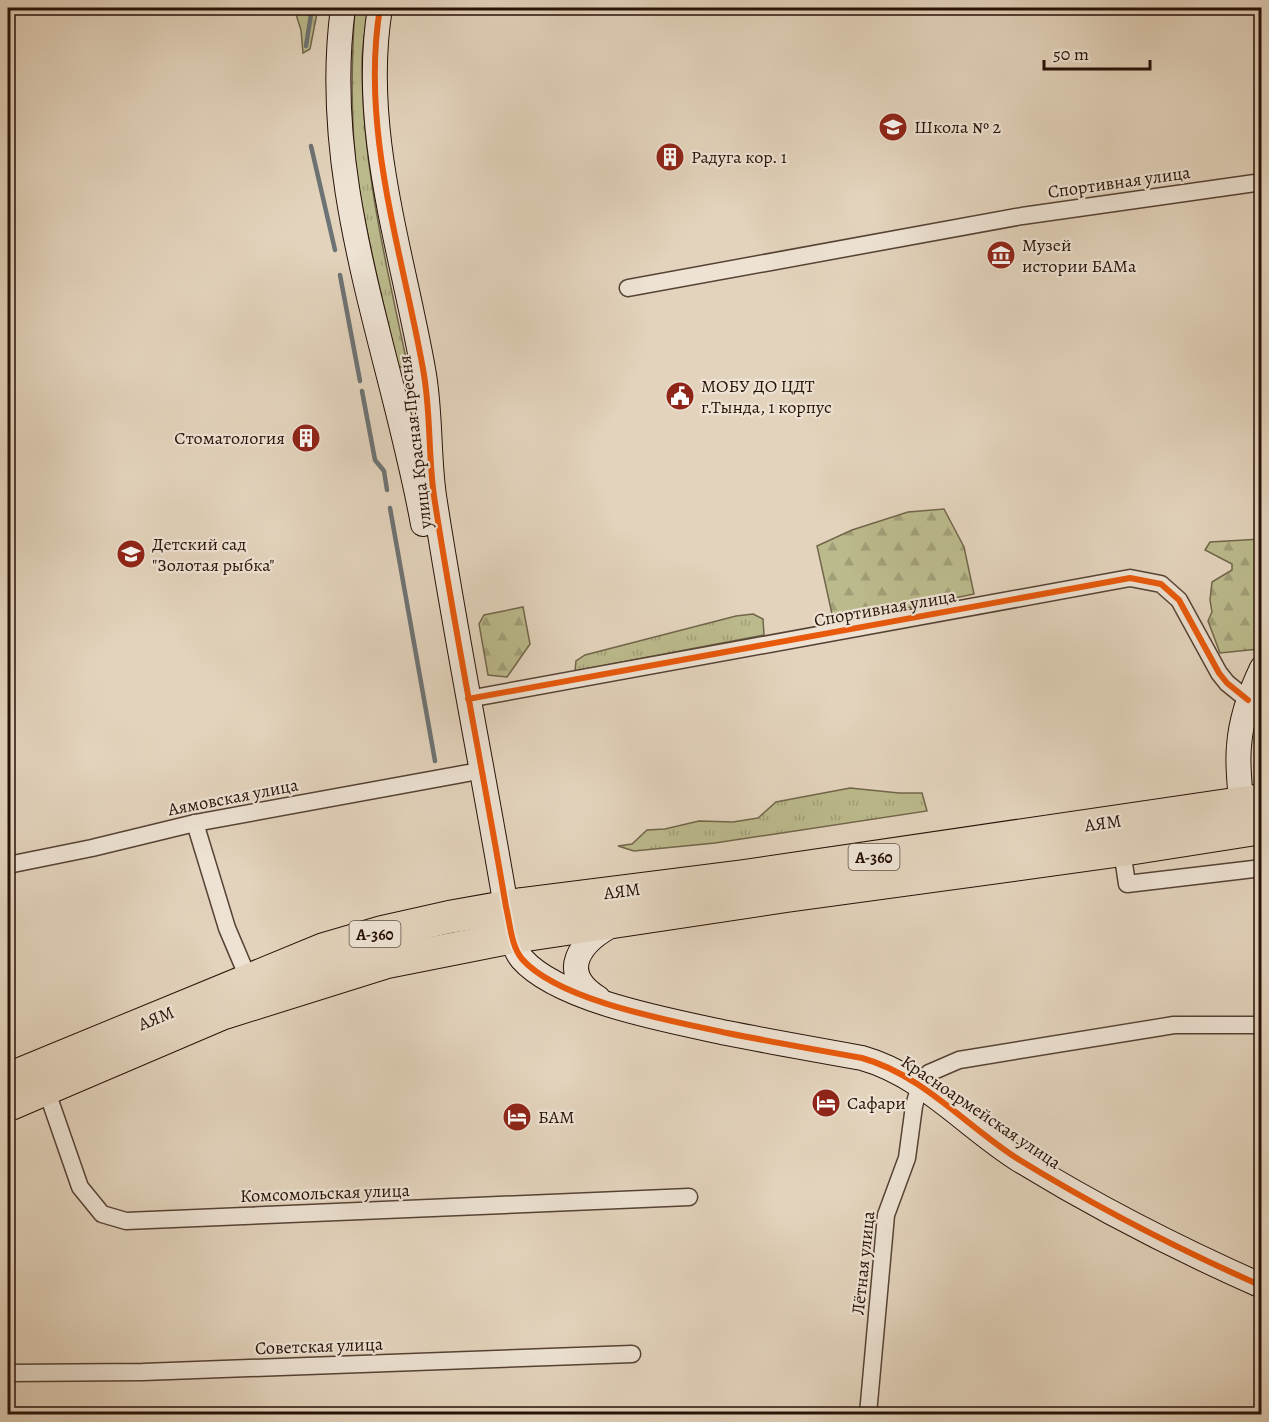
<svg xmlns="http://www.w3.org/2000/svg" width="1269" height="1422" font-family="Alegreya,serif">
  <defs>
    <pattern id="grass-tufts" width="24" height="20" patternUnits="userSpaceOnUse" patternTransform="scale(1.5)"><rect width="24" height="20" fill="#bbba8c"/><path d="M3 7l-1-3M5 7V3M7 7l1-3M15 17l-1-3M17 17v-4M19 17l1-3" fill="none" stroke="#a19f77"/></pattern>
    <pattern id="forest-firs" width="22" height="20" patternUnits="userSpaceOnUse" patternTransform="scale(1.5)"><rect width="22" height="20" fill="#bbba8c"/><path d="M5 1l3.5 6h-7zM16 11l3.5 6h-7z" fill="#a19f77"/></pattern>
  </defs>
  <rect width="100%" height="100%" fill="#e3d3bc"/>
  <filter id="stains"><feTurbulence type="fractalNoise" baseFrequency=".00333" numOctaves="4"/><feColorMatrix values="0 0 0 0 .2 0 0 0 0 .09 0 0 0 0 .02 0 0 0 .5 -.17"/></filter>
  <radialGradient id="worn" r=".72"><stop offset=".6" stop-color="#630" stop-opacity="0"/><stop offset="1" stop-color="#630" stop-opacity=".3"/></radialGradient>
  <g fill="url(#grass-tufts)" stroke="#71664a" stroke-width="1.5">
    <path d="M294 8H318L310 49 303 53 301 30Z"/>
    <path d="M355 8H368C366 26 362 44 362 63 362 164 386 264 407 363L404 368 398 366C384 305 368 244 358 182 350 124 351 66 355 8Z"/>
    <path d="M753 614 763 619 764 635 575 671 576 661 585 655 736 616Z"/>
    <path d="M850 788 899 793H922L927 811 715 843 634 851 618 846 632 844 647 830 665 829 699 821 733 822 758 818 776 802Z"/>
  </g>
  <g fill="url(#forest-firs)" stroke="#71664a" stroke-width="1.5">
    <path d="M944 509 964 547 974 594 834 623 817 546 852 530 908 512Z"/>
    <path d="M1261 539 1262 641 1259 649 1220 653 1208 621 1212 612 1210 600 1212 582 1232 570V564L1205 550 1210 542Z"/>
    <path d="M523 607 530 644 507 677 488 675 479 624 484 615Z"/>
  </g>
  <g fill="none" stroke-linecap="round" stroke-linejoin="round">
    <g stroke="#6d7374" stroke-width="4.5">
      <path d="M306 46 312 8"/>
      <path d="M311 146 335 250"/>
      <path d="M340 275 360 381"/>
      <path d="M362 391 375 460 384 471 387 490"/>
      <path d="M390 508 435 761"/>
    </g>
    <g stroke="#564234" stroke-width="19">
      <g id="street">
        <path d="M628 288 1022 216 1262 182"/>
        <path d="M468 699 1130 578 1161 584 1179 600 1219 673 1227 683 1248 700"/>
        <path d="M195 823 227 928 249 980"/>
        <path d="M1122 850 1127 884 1262 868"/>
        <path d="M8 865 92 848 195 823 468 773"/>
        <path d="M46 1089 80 1187 102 1214 126 1221 689 1197"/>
        <path d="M8 1373 143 1372 632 1354"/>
        <path d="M868 1414 886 1215 907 1158 914 1106 920 1085 929 1073 959 1060 1174 1025H1262"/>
      </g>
    </g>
    <g stroke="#271107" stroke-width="26">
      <g id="secondary">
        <path d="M343 8C319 185 392 353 423 524"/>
        <path d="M380 8C360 129 402 251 423 369 431 411 428 454 434 496 455 634 483 770 506 907 510 923 511 946 522 959 559 1001 672 1021 727 1033 772 1042 817 1050 862 1058 923 1075 966 1126 1018 1159 1096 1207 1178 1249 1262 1286"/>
        <path d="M1241 803C1240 785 1237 765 1239 746 1241 718 1250 693 1262 668"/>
        <path d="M598 998C556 972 581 941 614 924"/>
      </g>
    </g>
    <g stroke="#271107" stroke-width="34">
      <g id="highway">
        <path d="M8 1079 324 949 382 932 449 917 522 904 744 876 1262 800"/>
        <path d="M8 1105 221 1014 387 962 513 937 786 896 1122 850 1262 828"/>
      </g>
    </g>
    <use href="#street" stroke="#ede2d3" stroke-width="16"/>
    <use href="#secondary" stroke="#ede2d3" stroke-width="24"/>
    <use href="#highway" stroke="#e3d3bc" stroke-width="32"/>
    <g stroke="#ede2d3" stroke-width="10">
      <g id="cycleway">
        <path d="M380 8C360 129 402 251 423 369 431 411 428 454 434 496 455 634 483 770 506 907 510 923 511 946 522 959 559 1001 672 1021 727 1033 772 1042 817 1050 862 1058 923 1075 966 1126 1018 1159 1096 1207 1178 1249 1262 1286"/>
        <path d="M468 699 1130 578 1161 584 1179 600 1219 673 1227 683 1248 700"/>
      </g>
    </g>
    <use href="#cycleway" stroke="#e8590c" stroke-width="6"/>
  </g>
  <defs>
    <g id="school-disc" transform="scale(1.5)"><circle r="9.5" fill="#8f2418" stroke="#ede2d3"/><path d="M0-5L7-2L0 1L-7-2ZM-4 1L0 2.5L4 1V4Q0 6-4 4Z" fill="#fff"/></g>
    <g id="building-disc" transform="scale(1.5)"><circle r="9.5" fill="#8f2418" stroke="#ede2d3"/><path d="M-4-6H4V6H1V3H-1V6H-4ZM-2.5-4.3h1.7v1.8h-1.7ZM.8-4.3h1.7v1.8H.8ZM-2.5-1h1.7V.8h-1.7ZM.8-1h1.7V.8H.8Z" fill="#fff"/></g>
    <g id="museum-disc" transform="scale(1.5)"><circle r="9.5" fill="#8f2418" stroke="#ede2d3"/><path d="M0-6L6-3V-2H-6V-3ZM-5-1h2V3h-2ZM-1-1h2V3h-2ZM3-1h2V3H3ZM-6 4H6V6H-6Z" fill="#fff"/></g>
    <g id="civic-disc" transform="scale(1.5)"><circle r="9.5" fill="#8f2418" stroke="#ede2d3"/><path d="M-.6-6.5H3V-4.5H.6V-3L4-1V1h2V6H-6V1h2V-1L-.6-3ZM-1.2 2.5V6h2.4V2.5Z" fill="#fff"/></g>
    <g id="hotel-disc" transform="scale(1.5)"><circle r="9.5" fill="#8f2418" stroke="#ede2d3"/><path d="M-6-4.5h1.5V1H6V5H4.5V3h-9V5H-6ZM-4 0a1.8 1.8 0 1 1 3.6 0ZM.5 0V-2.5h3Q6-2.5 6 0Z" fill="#fff"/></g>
  </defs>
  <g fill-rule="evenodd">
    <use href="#school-disc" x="893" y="127"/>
    <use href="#building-disc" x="670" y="157"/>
    <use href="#museum-disc" x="1001" y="255"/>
    <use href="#civic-disc" x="680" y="396"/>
    <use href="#building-disc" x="306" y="438"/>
    <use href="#school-disc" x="131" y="554"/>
    <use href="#hotel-disc" x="826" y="1103"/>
    <use href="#hotel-disc" x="517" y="1117"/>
  </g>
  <g text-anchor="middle" stroke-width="4.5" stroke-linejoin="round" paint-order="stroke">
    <g fill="#ede2d3" stroke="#625044" stroke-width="1.5">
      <rect x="848.5" y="844" width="51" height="26" rx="4.5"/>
      <rect x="349.5" y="921" width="51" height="26" rx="4.5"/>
    </g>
    <g font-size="16" font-weight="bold" fill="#271107">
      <text x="874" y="863">А-360</text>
      <text x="375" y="940">А-360</text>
    </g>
    <g font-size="18" fill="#271107" stroke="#ede2d3" text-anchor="start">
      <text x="914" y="133">Школа № 2</text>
      <text x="691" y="163">Радуга кор. 1</text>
      <text x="1022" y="251">Музей<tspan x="1022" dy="21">истории БАМа</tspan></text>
      <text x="701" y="392">МОБУ ДО ЦДТ<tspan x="701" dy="21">г.Тында, 1 корпус</tspan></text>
      <text x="285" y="444" text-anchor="end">Стоматология</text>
      <text x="152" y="550">Детский сад<tspan x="152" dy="21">"Золотая рыбка"</tspan></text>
      <text x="847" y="1109">Сафари</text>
      <text x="538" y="1123">БАМ</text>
    </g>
    <g font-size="18" fill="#271107" stroke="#ede2d3">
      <text transform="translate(1119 182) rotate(-8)" y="6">Спортивная улица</text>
      <text transform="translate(415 442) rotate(-97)" y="6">улица Красная Пресня</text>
      <text transform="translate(885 608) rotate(-10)" y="6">Спортивная улица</text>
      <text transform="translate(233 797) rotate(-11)" y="6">Аямовская улица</text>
      <text transform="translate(1103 823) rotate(-8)" y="6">АЯМ</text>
      <text transform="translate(622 891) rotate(-7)" y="6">АЯМ</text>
      <text transform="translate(156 1018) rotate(-22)" y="6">АЯМ</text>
      <text transform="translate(981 1112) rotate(34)" y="6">Красноармейская улица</text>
      <text transform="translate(325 1193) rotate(-2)" y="6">Комсомольская улица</text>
      <text transform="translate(863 1263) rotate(-84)" y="6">Лётная улица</text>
      <text transform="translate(319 1346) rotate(-2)" y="6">Советская улица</text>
    </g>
  </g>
  <rect width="1269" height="1422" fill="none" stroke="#e3d3bc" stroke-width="30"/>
  <rect x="9" y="9" width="1251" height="1404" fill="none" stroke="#271107" stroke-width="3"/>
  <rect x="15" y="15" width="1239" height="1392" fill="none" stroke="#271107" stroke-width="1.5"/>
  <path d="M1044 60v9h106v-9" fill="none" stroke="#271107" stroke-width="3"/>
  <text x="1053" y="60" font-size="18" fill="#271107" stroke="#ede2d3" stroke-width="4.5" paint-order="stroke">50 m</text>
  <rect width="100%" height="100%" filter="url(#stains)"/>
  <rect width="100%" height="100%" fill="url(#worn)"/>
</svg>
